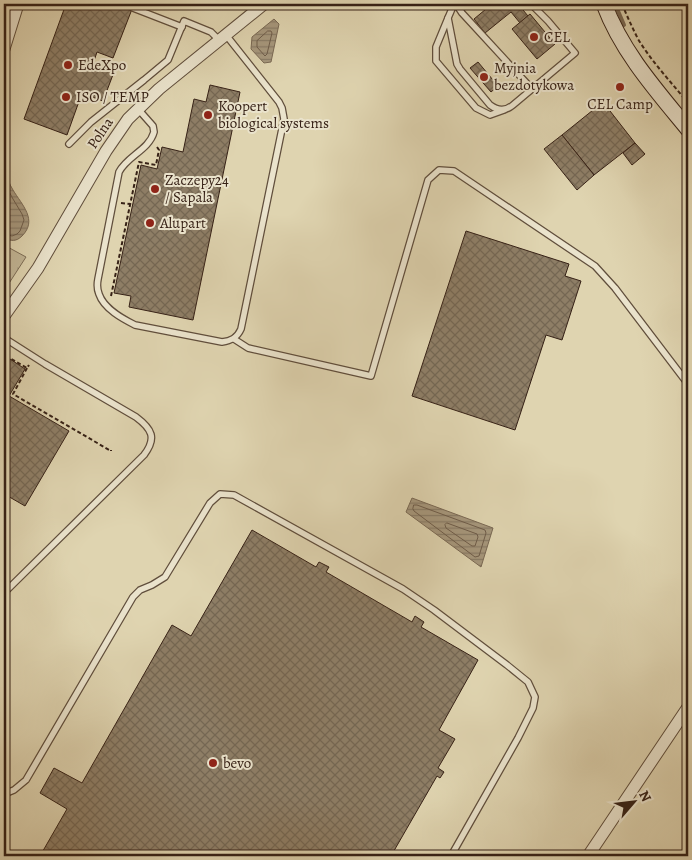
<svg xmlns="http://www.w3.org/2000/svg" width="692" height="860" font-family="Alegreya,serif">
  <defs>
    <pattern id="grass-tufts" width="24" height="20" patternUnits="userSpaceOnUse" patternTransform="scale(1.25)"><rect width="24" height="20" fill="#c2b696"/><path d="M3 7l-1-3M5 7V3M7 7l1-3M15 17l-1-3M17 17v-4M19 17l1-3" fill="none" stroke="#a79c81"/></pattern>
    <pattern id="water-rules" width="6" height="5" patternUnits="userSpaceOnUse" patternTransform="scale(1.25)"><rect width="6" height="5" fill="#a6977c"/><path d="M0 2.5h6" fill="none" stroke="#887b65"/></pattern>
    <pattern id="building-cross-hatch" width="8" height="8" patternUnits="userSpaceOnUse" patternTransform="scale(1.25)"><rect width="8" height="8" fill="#8e7e66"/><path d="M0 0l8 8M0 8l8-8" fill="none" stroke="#756753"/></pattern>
  </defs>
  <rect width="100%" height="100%" fill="#dfd4b0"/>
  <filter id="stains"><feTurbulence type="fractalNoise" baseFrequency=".004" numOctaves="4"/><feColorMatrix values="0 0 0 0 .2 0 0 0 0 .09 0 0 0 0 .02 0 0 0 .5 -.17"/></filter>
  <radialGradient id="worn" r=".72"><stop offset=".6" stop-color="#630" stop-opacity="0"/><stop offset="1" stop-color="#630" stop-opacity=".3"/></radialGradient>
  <path fill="url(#grass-tufts)" stroke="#7c6c56" d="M4 245 26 257 4 291Z"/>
  <g fill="url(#water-rules)" stroke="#796853">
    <path d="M274 19 279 24 271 62 264 63 251 49 252 37Z"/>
    <path d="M4 169C7 176 9 184 13 190 22 205 38 220 22 236 16 242 11 241 4 238Z"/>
    <path d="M412 498 493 528 481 567 406 512Z"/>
  </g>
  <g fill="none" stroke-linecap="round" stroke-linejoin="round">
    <g stroke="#6e5c49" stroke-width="1">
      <path d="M268 31H271L272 33 267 54 265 56 257 47V41Z"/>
      <path d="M4 182 13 199 22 214 24 220 20 231 17 234 12 236 4 234"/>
      <path d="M414 505H417L485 530 486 533 479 556 475 557 414 511 413 509Z"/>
      <path d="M447 523 477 534 478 537 475 546H472L446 528 445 525Z"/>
    </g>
    <path stroke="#796853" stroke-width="4" d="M615 4 624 25"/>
  </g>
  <g fill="url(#building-cross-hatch)" stroke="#362116">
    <path d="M66 4H134L113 58 97 52 93 64 114 72 103 101 82 93 67 135 24 119Z"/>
    <path d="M492 4H518L528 16 520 23 511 12 485 33 474 19Z"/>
    <path d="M530 14 555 44 537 59 512 29Z"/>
    <path d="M478 62 498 86 491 92 470 68Z"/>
    <path d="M210 85 240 92 193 320 129 307 131 296 114 293 141 165 157 169 162 147 183 152 194 99 206 102Z"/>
    <path d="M603 102 635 143 594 175 562 135Z"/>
    <path d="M562 135 594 175 577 190 544 149Z"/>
    <path d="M635 143 645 154 632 165 623 153Z"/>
    <path d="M466 231 569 264 565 276 581 281 562 340 546 335 515 430 412 396Z"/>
    <path d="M10 359 25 369 9 396 4 393V370Z"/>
    <path d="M4 393 69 431 25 506 6 495 4 500Z"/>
    <path d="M252 530 316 567 319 562 329 567 326 572 412 622 415 616 424 622 421 627 478 660 439 730 455 739 438 768 444 772 440 778 437 776 391 856H40L67 809 40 793 54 768 82 783 172 625 191 636Z"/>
  </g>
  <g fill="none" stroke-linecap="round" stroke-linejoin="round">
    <g stroke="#604e3c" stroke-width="8">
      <g id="lane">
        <path d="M454 4 448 18 457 64 460 69 490 105C498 111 506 111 513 105L575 53 548 21 531 4"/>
        <path d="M456 4 462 13 532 89"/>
        <path d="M133 8 182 27"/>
        <path d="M448 18 436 47V61L476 108 490 115 504 110"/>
        <path d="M138 109 153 126 154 132C149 150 127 156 119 172L98 279C97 284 97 289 99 294 104 309 123 319 135 325L222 342C231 341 237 338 241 329L284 119 282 108 279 102 226 35"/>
        <path d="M69 144 91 122 144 80 168 60 184 21 211 32 219 40"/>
        <path d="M234 339 248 348 371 376 428 180 439 170 454 171 595 266 615 288 688 384"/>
        <path d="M4 593 144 455C157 438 152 429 136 417L45 364 9 341"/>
        <path d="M4 794 14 790 26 780 133 597 140 590 152 585 165 577 210 503 220 494 234 495 403 589 434 610 507 665 528 682 535 697 533 708 518 738 451 856"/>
        <path d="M4 814 5 808V794"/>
      </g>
    </g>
    <g stroke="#604e3c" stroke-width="13">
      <g id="street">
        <path d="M4 49 18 4"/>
        <path d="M4 316 38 268 106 151 128 119 159 89 264 4"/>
        <path d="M588 856 688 707"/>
      </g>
    </g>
    <g stroke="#362116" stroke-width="17">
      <path id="secondary" d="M604 4C622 52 656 90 688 129"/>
    </g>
    <g stroke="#362116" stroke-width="2" stroke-dasharray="4 2.5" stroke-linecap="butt">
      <path d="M622 4C627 16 632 27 638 39 652 62 671 82 688 103"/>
      <path d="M121 203 130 204"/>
      <path d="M111 296 139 162 156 165 159 150 157 147"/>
      <path d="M4 365 8 357 27 368 29 365"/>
      <path d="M27 368 13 394 111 451V450"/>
    </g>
    <use href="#lane" stroke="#eae3cc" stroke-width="5.5"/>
    <use href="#street" stroke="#eae3cc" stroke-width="11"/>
    <use href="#secondary" stroke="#eae3cc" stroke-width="15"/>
  </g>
  <g fill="#8f2418" stroke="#eae3cc" stroke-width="2">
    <circle cx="534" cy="37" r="5"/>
    <circle cx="68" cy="65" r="5"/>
    <circle cx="484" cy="77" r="5"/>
    <circle cx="620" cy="87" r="5"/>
    <circle cx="66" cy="97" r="5"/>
    <circle cx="208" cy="115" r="5"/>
    <circle cx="155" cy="189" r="5"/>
    <circle cx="150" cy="223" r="5"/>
    <circle cx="213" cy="763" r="5"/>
  </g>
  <g text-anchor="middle" stroke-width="4" stroke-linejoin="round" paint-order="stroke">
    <g font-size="15" fill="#362116" stroke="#eae3cc" text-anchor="start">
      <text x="544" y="42">CEL</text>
      <text x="78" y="70">EdeXpo</text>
      <text x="494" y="73">Myjnia<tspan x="494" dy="17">bezdotykowa</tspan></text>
      <text x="76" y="102">ISO / TEMP</text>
      <text x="620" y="109" text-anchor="middle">CEL Camp</text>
      <text x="218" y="111">Koopert<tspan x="218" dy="17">biological systems</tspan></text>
      <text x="165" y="185">Zaczepy24<tspan x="165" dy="17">/ Sapala</tspan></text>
      <text x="160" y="228">Alupart</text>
      <text x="223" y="768">bevo</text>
    </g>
    <g font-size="15" fill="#362116" stroke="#eae3cc">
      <text transform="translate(100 133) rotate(-56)" y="5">Polna</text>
    </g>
  </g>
  <rect width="692" height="860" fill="none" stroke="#dfd4b0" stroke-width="20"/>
  <rect x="5" y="5" width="682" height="850" fill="none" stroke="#362116" stroke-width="2.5"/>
  <rect x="10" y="10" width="672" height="840" fill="none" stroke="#362116"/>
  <g transform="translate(634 802) rotate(62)" stroke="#eae3cc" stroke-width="4" paint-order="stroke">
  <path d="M0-4L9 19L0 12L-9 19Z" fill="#362116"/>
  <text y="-8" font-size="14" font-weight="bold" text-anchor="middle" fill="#362116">N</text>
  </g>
  <rect width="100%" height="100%" filter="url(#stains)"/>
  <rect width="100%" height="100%" fill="url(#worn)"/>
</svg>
